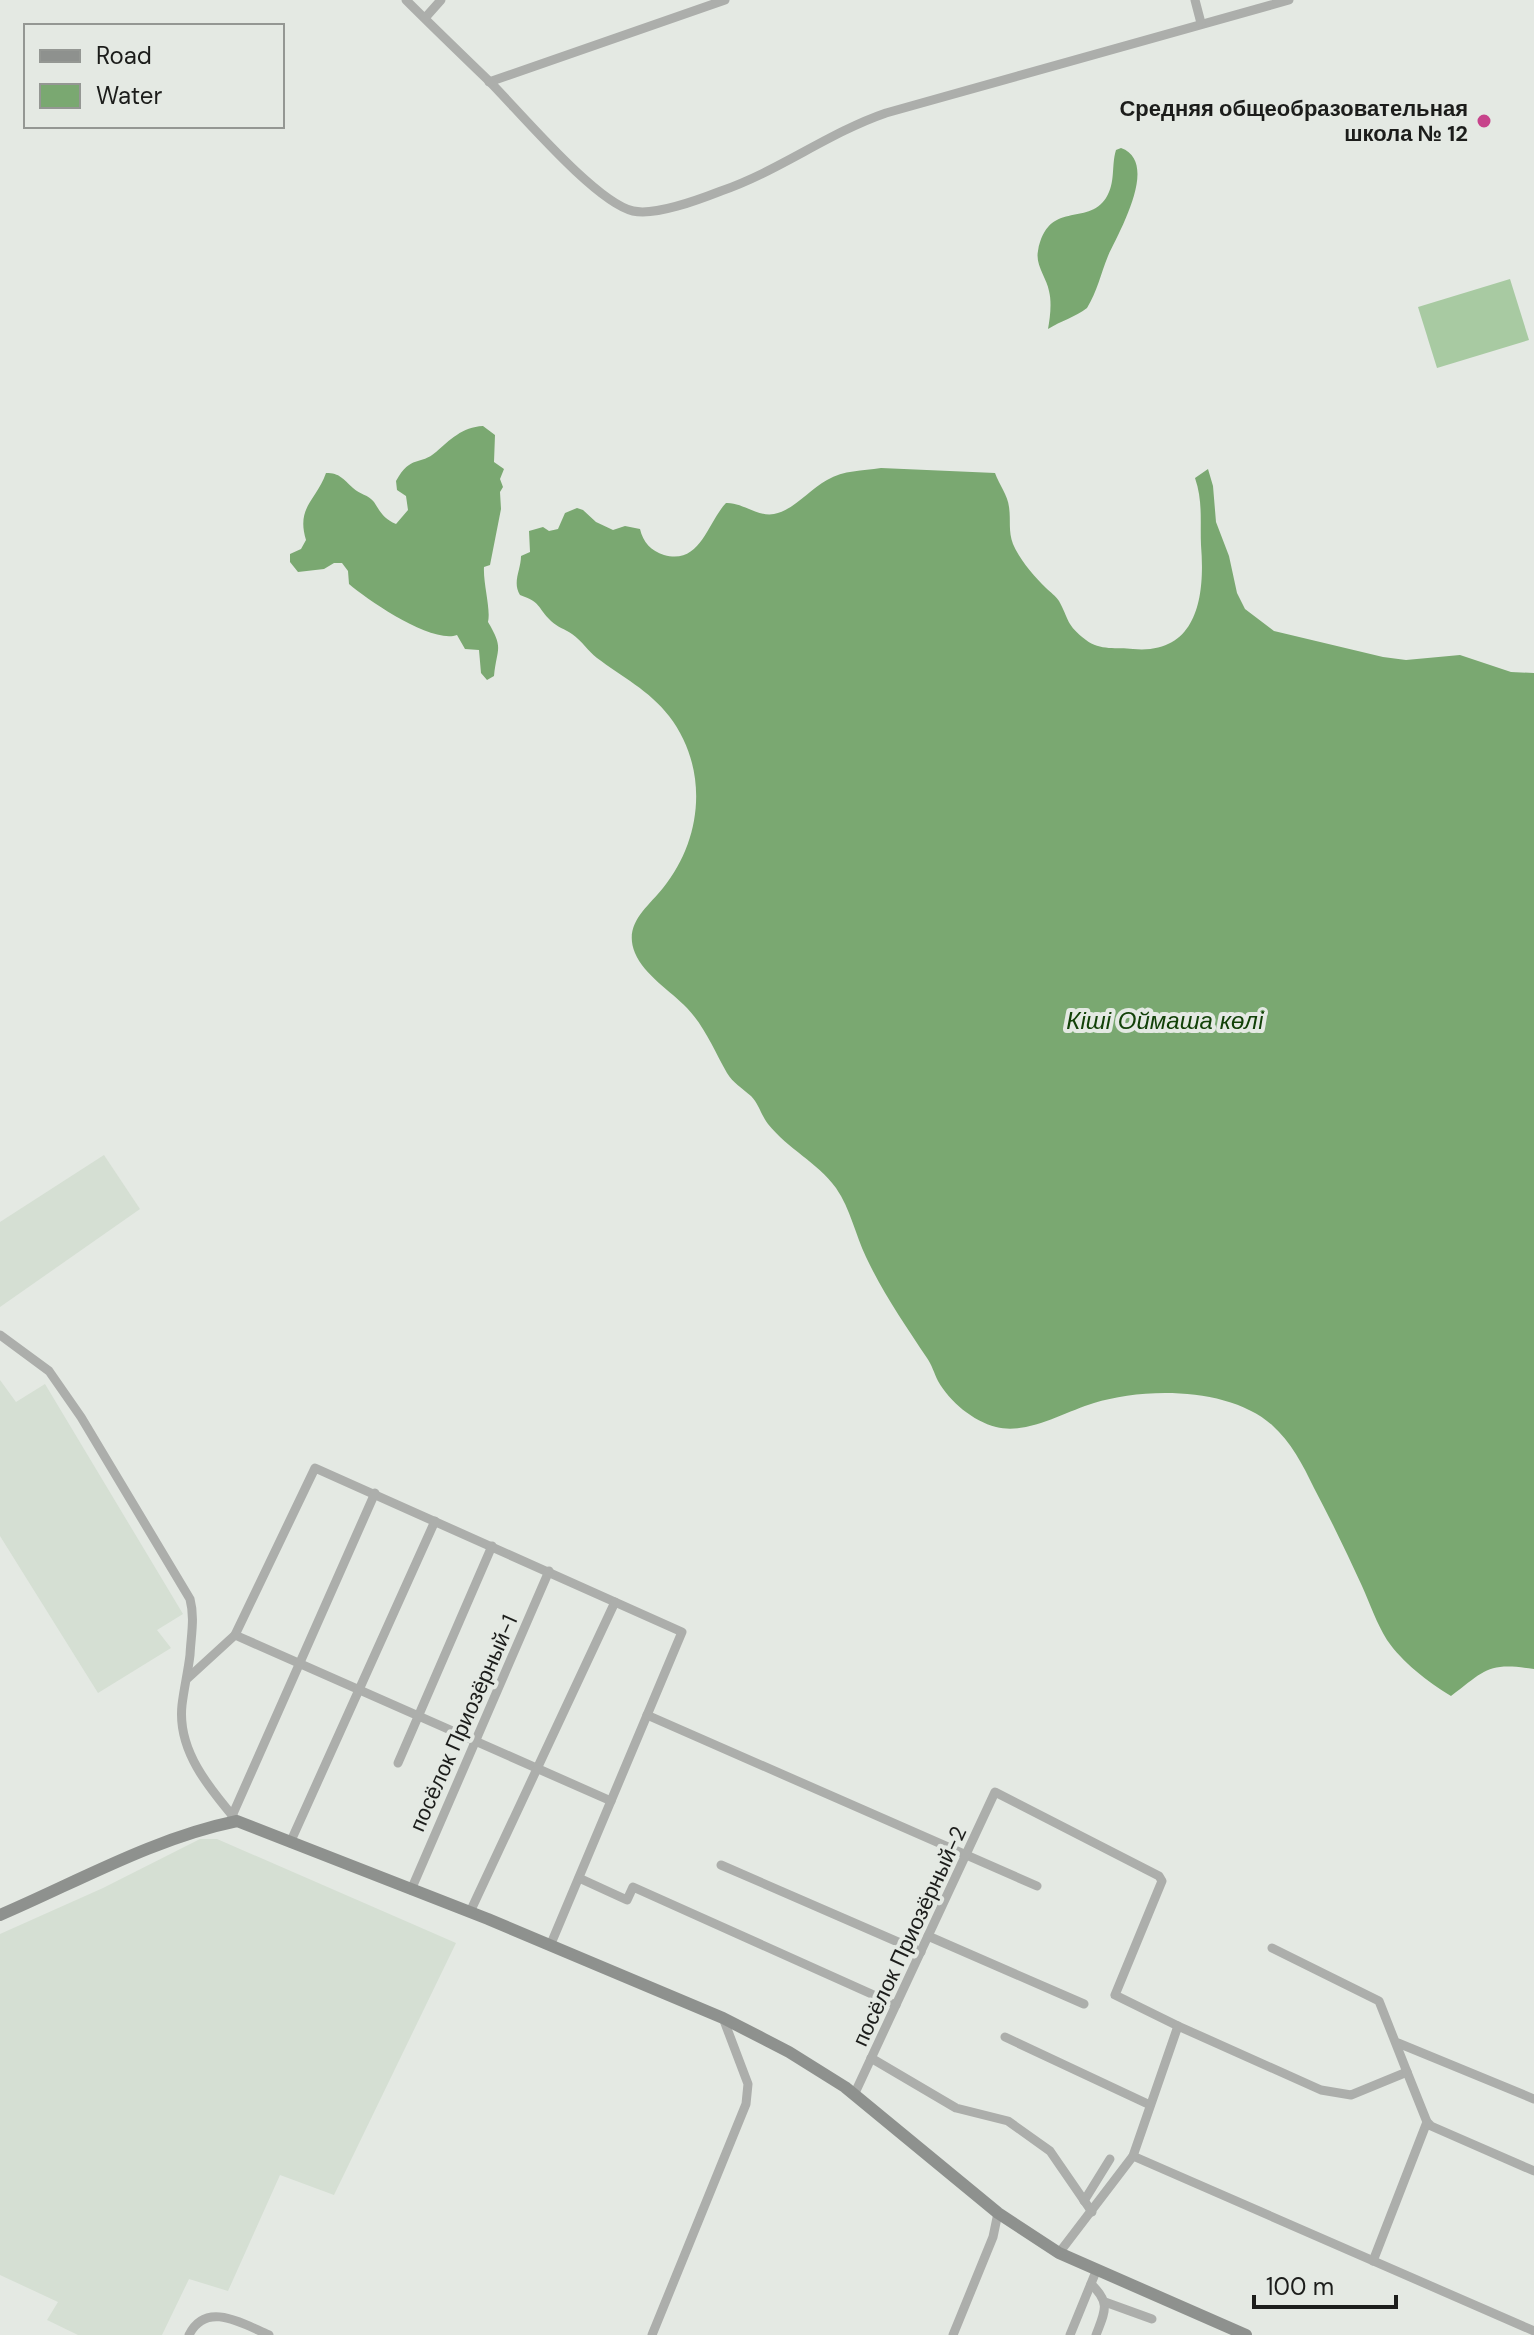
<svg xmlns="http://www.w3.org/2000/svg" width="1534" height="2335" font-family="'DM Sans',sans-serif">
  <rect width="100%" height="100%" fill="#e4e9e3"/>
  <g fill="#d5dfd3">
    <path d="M104 1155 140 1209 0 1307V1222Z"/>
    <path d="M0 1380 16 1402 45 1384 183 1614 157 1630 171 1648 98 1693 0 1536Z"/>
    <path d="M200 1839H217L456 1943 334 2195 280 2175 228 2291 189 2279 162 2335H78L47 2320 58 2302 0 2275V1934L103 1888Z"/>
  </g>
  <path fill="#a8caa2" d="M1510 279 1529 340 1437 368 1418 307Z"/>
  <g fill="#7aa871">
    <path d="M1121 148C1160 162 1119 232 1108 256 1101 273 1097 292 1087 308 1075 317 1061 321 1048 329 1050 318 1052 303 1049 291 1047 279 1035 265 1038 251 1048 199 1087 227 1106 198 1116 182 1111 166 1116 150Z"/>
    <path d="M483 426 495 435 494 462 504 469 500 479 503 487 500 492 501 509 490 565 484 567C483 584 491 609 488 622 504 649 497 647 494 676L487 680 481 673 479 650 465 649 457 635C432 644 369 601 349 584L348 571 342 563H334L324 569 298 572 290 562V554L301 549 306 540C296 507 316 501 326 473 340 473 343 479 353 488 359 494 369 495 374 502 381 513 384 519 396 524L408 510 406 496 397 490 396 481C411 454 420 466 436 452 450 440 462 427 483 426Z"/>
    <path d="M881 468 995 473C999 484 1008 496 1009 507 1011 520 1008 531 1013 544 1020 560 1033 575 1046 588 1050 592 1056 596 1059 601 1069 619 1066 625 1086 640 1100 651 1117 647 1133 649 1199 655 1205 594 1201 545 1200 521 1203 501 1195 478L1208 469 1213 486 1216 522 1229 556 1237 593 1245 609 1274 631 1383 657 1406 660 1460 655 1511 672 1534 673V1669C1487 1662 1486 1670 1451 1696 1428 1682 1402 1662 1387 1640 1377 1624 1370 1604 1362 1586 1347 1553 1331 1520 1314 1488 1303 1465 1291 1442 1272 1425 1230 1387 1144 1387 1094 1403 1064 1412 1028 1435 996 1427 973 1421 950 1402 938 1381 934 1373 932 1365 927 1358 905 1325 883 1293 866 1257 855 1234 851 1210 836 1188 817 1162 788 1149 768 1124 761 1115 759 1104 751 1096 742 1088 733 1083 727 1073 714 1050 705 1027 687 1008 671 991 644 975 635 953 623 924 647 908 663 888 703 839 709 768 669 716 650 691 621 676 597 658 588 651 582 641 572 634 565 629 557 627 551 621 536 606 542 603 520 595 512 582 521 570 521 556L530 552 529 531 543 527 549 531 558 529 565 513 577 508 583 510 596 522 613 530 625 526 640 529C643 542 651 551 664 555 701 565 707 523 726 503 742 502 757 517 774 514 794 510 809 490 827 480 844 470 862 471 881 468Z"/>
  </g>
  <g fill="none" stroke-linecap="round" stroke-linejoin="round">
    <g stroke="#acaeab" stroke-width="9">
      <path d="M406 0C433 27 461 54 489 81 519 111 595 202 633 211 656 216 698 200 721 191 779 171 828 133 886 113L1289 0"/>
      <path d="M1195 0 1201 23"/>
      <path d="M425 18 441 0"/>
      <path d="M489 82 725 0"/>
      <path d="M0 1335 49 1371 81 1417 190 1599C195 1618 191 1635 190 1655 188 1672 184 1688 182 1705 177 1750 209 1788 237 1821"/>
      <path d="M235 1635 611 1801"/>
      <path d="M188 1678 235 1635 315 1468 682 1632 550 1946"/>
      <path d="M647 1715 1037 1886"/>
      <path d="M398 1763 492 1546"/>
      <path d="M232 1816 375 1493"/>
      <path d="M290 1843 435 1521"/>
      <path d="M721 1865 921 1952"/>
      <path d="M579 1878 627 1900 633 1887 896 2005"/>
      <path d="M411 1890 549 1571"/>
      <path d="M470 1912 615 1602"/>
      <path d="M928 1936 1084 2004"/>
      <path d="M1005 2037 1150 2105"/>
      <path d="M1398 2043 1534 2099"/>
      <path d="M871 2058 956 2108 1008 2121 1050 2151 1092 2212"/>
      <path d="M854 2095 995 1792 1159 1876 1162 1881 1115 1995 1178 2026"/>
      <path d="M1427 2122 1431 2126 1534 2171"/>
      <path d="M1133 2156 1534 2331"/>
      <path d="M1084 2201 1110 2159"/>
      <path d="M1059 2253 1133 2156 1178 2026 1321 2090 1351 2095 1407 2072 1379 2001 1272 1948"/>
      <path d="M1373 2261 1427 2122 1407 2072"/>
      <path d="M1091 2284C1111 2303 1105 2311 1096 2335"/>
      <path d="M1105 2302 1152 2319"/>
      <path d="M189 2335C206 2300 243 2324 269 2335"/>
      <path d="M652 2335 746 2104 748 2084 723 2018"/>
      <path d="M953 2335 993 2237 998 2213"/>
      <path d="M1070 2335 1097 2269"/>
    </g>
    <path stroke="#8e918e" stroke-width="12" d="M0 1915C77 1882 154 1838 237 1821L488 1919 723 2018 789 2052 845 2087 998 2213 1059 2253 1246 2335"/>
  </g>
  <circle fill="#c7448b" stroke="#e4e9e3" stroke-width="3" cx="1484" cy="121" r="8"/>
  <g text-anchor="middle" stroke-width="8" stroke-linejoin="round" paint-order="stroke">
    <g font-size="22" font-weight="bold" fill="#1c1d1b" stroke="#e4e9e3" text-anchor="end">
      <text x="1468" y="116">Средняя общеобразовательная<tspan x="1468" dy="25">школа № 12</tspan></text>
    </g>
    <g font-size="22" fill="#1c1d1b" stroke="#e4e9e3">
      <text transform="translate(463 1723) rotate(-66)" y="8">посёлок Приозёрный-1</text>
      <text transform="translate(909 1936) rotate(-65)" y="8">посёлок Приозёрный-2</text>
    </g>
    <g font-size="24" font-style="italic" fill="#124108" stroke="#e4e9e3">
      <text x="1165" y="1029">Кіші Оймаша көлi</text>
    </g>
  </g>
  <rect x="24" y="24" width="260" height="104" fill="#e4e9e3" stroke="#949793" stroke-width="2"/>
  <rect x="40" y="50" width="40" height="12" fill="#8e918e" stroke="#949793" stroke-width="2"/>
  <text x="96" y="64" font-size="24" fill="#1c1d1b">Road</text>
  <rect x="40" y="84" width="40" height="24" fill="#7aa871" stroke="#949793" stroke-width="2"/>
  <text x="96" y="104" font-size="24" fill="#1c1d1b">Water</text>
  <path d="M1254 2295v12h142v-12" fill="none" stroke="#1c1d1b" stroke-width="4"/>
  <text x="1266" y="2295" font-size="24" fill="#1c1d1b" stroke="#e4e9e3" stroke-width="6" paint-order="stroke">100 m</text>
</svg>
